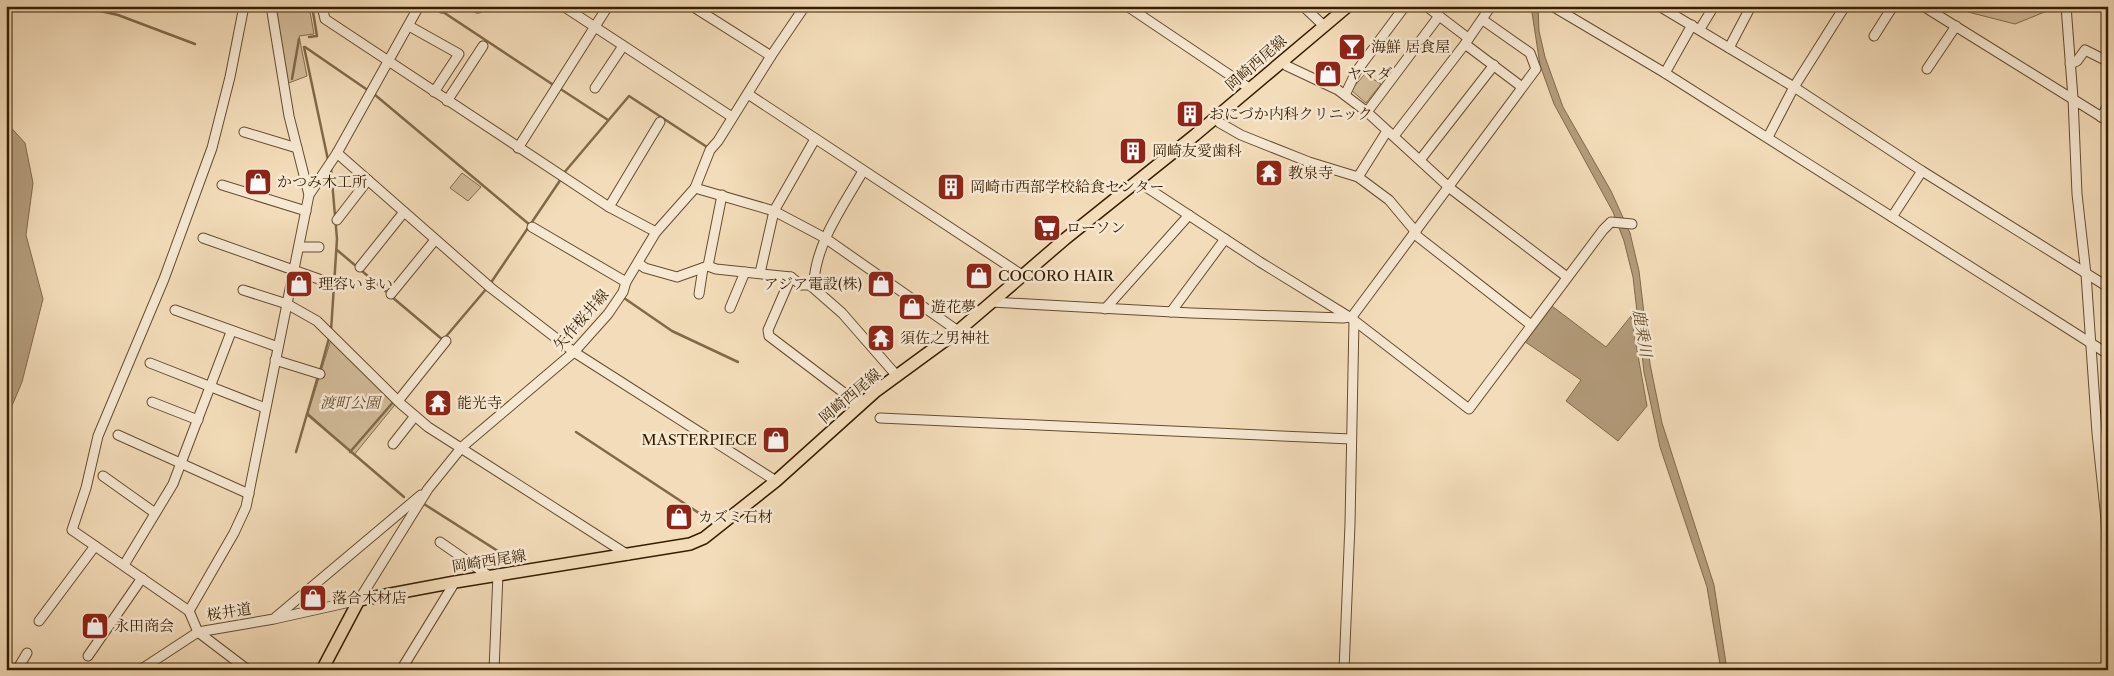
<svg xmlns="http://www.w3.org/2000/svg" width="2114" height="676" font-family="'Libre Caslon Text','Noto Serif JP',serif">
  <rect width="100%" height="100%" fill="#f3dcb9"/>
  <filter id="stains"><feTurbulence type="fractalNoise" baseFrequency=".004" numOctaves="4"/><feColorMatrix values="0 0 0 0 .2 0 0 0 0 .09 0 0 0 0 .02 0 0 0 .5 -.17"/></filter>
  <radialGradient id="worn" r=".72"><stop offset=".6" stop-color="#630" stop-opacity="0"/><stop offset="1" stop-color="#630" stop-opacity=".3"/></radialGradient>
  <g fill="#d3bc9a" stroke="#846c4e">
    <path d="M273 6H309L314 34 299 36 307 76 286 84Z"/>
    <path d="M1963 6H2049L2047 11 2015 24 1968 12Z"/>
    <path d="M1365 74 1381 84 1366 103 1351 90Z"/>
    <path d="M462 173 481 187 468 201 450 188Z"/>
    <path d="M332 336 398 401 354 455 308 413Z"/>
  </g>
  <g fill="#b39b7a" stroke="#81694a">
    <path d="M1531 6H1538L1539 31 1545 57 1563 107 1611 191 1630 233 1639 271 1650 364 1662 423 1714 585 1727 670H1721L1707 587 1660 447 1644 372 1633 277 1624 241 1613 212 1554 104 1540 65Z"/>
    <path d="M6 122 25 143 33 183 26 235 43 299 22 382 6 420Z"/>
    <path d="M1548 303 1606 347 1631 316 1647 406 1618 441 1566 401 1581 380 1521 339Z"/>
  </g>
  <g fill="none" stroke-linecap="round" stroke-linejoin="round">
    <g stroke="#81694a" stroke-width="2.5">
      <path d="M78 6 118 15 195 44"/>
      <path d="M434 6 555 86"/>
      <path d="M309 37 317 36 312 6"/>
      <path d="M304 47 328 160"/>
      <path d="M305 47 369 91"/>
      <path d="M292 79 299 39"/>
      <path d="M559 88 608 120"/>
      <path d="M374 94 530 225"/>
      <path d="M331 169 337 239 331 331"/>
      <path d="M563 174 629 96 707 147"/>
      <path d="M337 250 388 293"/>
      <path d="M490 284 561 179"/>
      <path d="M392 297 443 340 487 288"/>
      <path d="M624 298 672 331 738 362"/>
      <path d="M320 371 329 338"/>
      <path d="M307 414 404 497"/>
      <path d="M576 432 708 519"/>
      <path d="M296 452 318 376"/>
      <path d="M350 452 395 400"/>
      <path d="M424 504 515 562"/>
    </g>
    <g stroke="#654d2f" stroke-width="11">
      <g id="minor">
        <path d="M244 6 230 77 212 148 164 279 98 436 86 488 72 530 189 611 198 632 248 670"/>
        <path d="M271 6 289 116 309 195"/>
        <path d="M322 6 325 19 609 207 656 232"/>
        <path d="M563 6 732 117"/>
        <path d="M692 6 771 56"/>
        <path d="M1127 6 1249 88"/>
        <path d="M1303 6 1323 25"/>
        <path d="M1426 6 1468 38"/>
        <path d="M1552 6 1665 73 2108 354"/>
        <path d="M1659 6 1794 87 1922 171 2108 287"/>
        <path d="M1923 6 2108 121"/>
        <path d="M2066 6 2073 98 2077 194 2086 274 2097 433 2106 519 2108 566"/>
        <path d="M442 8 443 6"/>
        <path d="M478 8 479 6"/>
        <path d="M409 26 459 54 434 92"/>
        <path d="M1700 29 1714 6"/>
        <path d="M1874 36 1893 6"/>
        <path d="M1465 44 1522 87"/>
        <path d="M1729 48 1751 6"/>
        <path d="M1282 61 1287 66 1338 90 1367 112 1451 189 1567 277"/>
        <path d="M2070 64 2077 61 2085 50 2103 59"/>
        <path d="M1927 69 1956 26"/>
        <path d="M1665 73 1692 25"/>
        <path d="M595 88 623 46"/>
        <path d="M748 94 1022 275"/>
        <path d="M1345 95 1356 72 1405 6"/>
        <path d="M447 101 483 46"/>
        <path d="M1367 112 1439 16"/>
        <path d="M2101 117 2108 106"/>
        <path d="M1215 118 1220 123 1241 135 1309 162 1358 177 1389 200 1415 231 1417 236 1531 325"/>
        <path d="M244 132 297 148"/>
        <path d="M1394 136 1465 44 1491 6"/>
        <path d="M1768 137 1794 87 1845 6"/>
        <path d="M518 148 608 6"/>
        <path d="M337 153 491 288 574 352 776 481"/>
        <path d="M1420 160 1494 65"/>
        <path d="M1358 177 1387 131"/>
        <path d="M1137 181 1260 262 1351 318 1469 409 1603 230 1611 222 1632 224"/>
        <path d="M222 185 306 211"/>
        <path d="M695 188 774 211 825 238 958 331"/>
        <path d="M722 195 708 266 716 269 791 277"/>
        <path d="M609 207 660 122"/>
        <path d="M1892 217 1922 171"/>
        <path d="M337 220 368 180"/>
        <path d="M532 227 626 282"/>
        <path d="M203 238 330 283"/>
        <path d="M299 247H319"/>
        <path d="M638 263 645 268 677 277 708 266"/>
        <path d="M360 267 404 212"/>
        <path d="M760 273 774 211 815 139"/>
        <path d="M810 285 842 313 897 376"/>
        <path d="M243 290 287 304 317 321 401 404 428 427 628 555"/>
        <path d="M391 294 435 240"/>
        <path d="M699 294 703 268"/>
        <path d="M991 302 1191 313 1343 318 1350 317"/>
        <path d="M730 308 745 272"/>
        <path d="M1105 309 1189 215"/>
        <path d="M175 310 278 347"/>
        <path d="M1171 312 1225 239"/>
        <path d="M1351 318 1536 69 1530 53 1483 20"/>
        <path d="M275 360 320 374"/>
        <path d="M150 363 265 408"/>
        <path d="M398 401 446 341"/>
        <path d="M152 402 198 420"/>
        <path d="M860 405 769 336 768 330 791 277 801 285H810L814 281C817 241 844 205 863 171"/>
        <path d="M880 418 1351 439"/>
        <path d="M118 435 249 494"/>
        <path d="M393 444 415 416"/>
        <path d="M103 476 155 513"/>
        <path d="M440 542 489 576"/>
        <path d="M124 565 173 484 231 332"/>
        <path d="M189 611 234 533 246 507 309 195 337 153 419 6"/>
        <path d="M276 617 421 495"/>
        <path d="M39 621 95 546"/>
        <path d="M88 656 142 578"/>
        <path d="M17 670 27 653"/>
        <path d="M140 670 198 632 274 619 359 600 428 489 462 447 574 352 608 314 623 292 626 282 656 232 695 188 710 150 718 141 771 56 805 6"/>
        <path d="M401 670 455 582"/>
        <path d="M494 670 498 574"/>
        <path d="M1344 670 1350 524 1354 320"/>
      </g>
    </g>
    <g stroke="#361d01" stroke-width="14">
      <path id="major" d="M322 670 359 600 455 582 690 544 704 538 776 481 876 391 958 331 1065 239 1195 135 1348 6"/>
    </g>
    <use href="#minor" stroke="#f7e8d2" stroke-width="9"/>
    <use href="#major" stroke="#f3dcb9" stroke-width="11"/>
  </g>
  <defs>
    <g id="bar-square" transform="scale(1.4375)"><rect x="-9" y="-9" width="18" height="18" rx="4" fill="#8f2418" stroke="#f7e8d2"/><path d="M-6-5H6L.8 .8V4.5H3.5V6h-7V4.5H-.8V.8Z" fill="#fff"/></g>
    <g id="shop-square" transform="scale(1.4375)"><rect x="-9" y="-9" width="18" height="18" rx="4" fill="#8f2418" stroke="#f7e8d2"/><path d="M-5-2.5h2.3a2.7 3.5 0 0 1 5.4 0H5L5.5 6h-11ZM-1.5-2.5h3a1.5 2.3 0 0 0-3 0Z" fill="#fff"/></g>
    <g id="building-square" transform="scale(1.4375)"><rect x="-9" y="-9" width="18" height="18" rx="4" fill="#8f2418" stroke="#f7e8d2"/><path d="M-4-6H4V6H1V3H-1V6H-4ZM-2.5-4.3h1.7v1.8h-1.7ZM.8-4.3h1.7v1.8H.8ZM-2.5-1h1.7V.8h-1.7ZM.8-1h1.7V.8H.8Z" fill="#fff"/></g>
    <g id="temple-square" transform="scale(1.4375)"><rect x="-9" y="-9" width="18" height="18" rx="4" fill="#8f2418" stroke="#f7e8d2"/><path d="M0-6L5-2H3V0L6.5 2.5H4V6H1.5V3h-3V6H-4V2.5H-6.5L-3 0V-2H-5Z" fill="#fff"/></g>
    <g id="supermarket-square" transform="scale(1.4375)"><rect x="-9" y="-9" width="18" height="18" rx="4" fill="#8f2418" stroke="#f7e8d2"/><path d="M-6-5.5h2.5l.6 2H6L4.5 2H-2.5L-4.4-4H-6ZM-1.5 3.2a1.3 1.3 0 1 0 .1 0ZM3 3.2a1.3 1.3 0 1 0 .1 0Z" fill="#fff"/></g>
  </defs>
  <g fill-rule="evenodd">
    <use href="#bar-square" x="1352" y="47"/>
    <use href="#shop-square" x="1328" y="74"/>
    <use href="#building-square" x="1190" y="114"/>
    <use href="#building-square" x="1133" y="151"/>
    <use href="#temple-square" x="1269" y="173"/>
    <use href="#shop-square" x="258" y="182"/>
    <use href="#building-square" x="951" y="187"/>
    <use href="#supermarket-square" x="1047" y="228"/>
    <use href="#shop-square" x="979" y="276"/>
    <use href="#shop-square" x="299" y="284"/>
    <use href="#shop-square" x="881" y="284"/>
    <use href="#shop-square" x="912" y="307"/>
    <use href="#temple-square" x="881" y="338"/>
    <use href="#temple-square" x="438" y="403"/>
    <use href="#shop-square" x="776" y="440"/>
    <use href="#shop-square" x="679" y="517"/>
    <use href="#shop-square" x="313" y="598"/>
    <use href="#shop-square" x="95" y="626"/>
  </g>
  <g text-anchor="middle" stroke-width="5" stroke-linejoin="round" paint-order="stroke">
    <g font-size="15" fill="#361d01" stroke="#f7e8d2" text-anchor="start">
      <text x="1371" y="52">海鮮 居食屋</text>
      <text x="1347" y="79">ヤマダ</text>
      <text x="1209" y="119">おにづか内科クリニック</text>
      <text x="1152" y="156">岡崎友愛歯科</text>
      <text x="1288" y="178">教泉寺</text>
      <text x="277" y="187">かつみ木工所</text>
      <text x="970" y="192">岡崎市西部学校給食センター</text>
      <text x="1066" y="233">ローソン</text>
      <text x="998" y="281">COCORO HAIR</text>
      <text x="318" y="289">理容いまい</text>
      <text x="862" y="289" text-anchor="end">アジア電設(株)</text>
      <text x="931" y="312">遊花夢</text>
      <text x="900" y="343">須佐之男神社</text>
      <text x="457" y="408">能光寺</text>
      <text x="757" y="445" text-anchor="end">MASTERPIECE</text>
      <text x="698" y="522">カズミ石材</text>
      <text x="332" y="603">落合木材店</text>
      <text x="114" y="631">永田商会</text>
    </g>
    <g font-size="15" fill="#361d01" stroke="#f7e8d2">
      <text transform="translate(1256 63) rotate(-41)" y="5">岡崎西尾線</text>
      <text transform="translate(581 320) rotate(-49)" y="5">矢作桜井線</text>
      <text transform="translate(850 396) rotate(-40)" y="5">岡崎西尾線</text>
      <text transform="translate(489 561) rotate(-9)" y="5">岡崎西尾線</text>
      <text transform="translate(229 612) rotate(-9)" y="5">桜井道</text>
    </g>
    <g font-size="15" font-style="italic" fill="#654d2f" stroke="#f7e8d2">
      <text x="350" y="408">渡町公園</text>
    </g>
    <g font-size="16" font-style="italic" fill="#62492b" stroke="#f7e8d2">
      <text transform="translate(1643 333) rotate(81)" y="6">鹿乗川</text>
    </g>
  </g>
  <rect width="2114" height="676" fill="none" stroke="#f3dcb9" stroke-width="25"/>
  <rect x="8" y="8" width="2099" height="661" fill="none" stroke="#361d01" stroke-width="2.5"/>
  <rect x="12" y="12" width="2089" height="651" fill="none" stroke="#361d01"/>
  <rect width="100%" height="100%" filter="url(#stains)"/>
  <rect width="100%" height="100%" fill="url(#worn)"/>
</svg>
